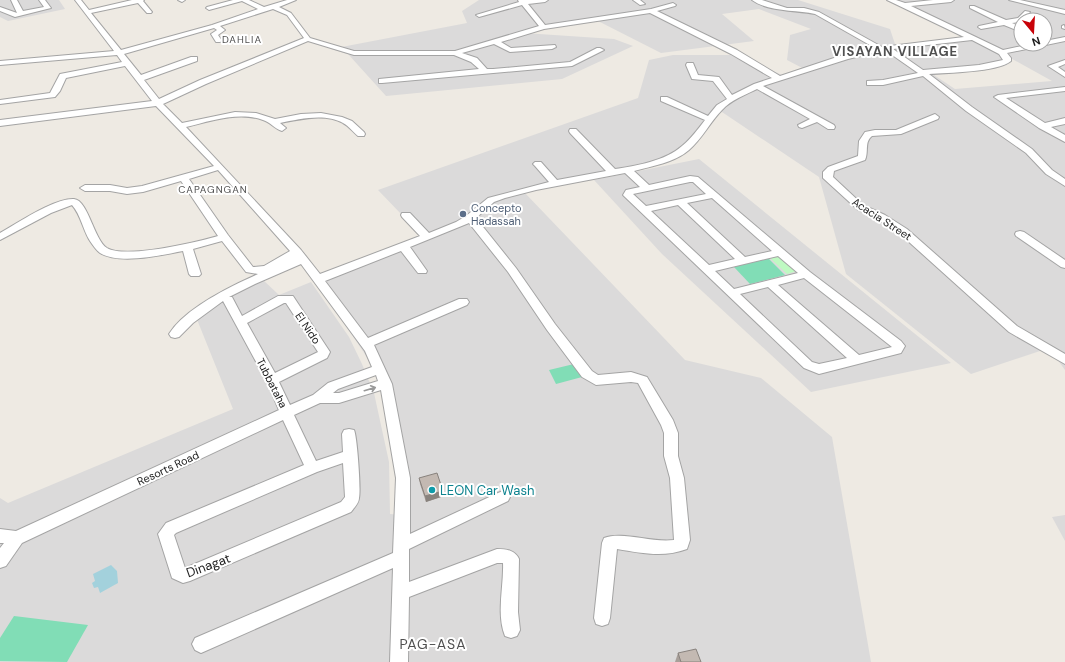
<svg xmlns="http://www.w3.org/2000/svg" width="1065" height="662" font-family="'DM Sans',sans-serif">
  <rect width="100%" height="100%" fill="#eeeae3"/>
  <g fill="#dbdada" fill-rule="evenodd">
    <path d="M0 0H59L65 9 8 21 0 17Z"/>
    <path d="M479 0H798L890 29 896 47 971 40 904 5 886 0H1065V370L1049 348 971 374 846 274 819 177 719 110 689 147 657 164 524 192 685 360 761 378 832 437 871 662H0V498L8 503 233 409 196 317 244 286 262 279 279 295 311 282 349 337 362 364 374 393 389 462 390 514 401 515 386 386 317 282 426 240 378 190 638 98 649 60 673 55H739L788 78 808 71 787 60 790 35 811 29 759 9 722 14 754 41 661 53 598 21 540 28 524 33 614 39 633 46 562 79 386 96 348 54 331 49 467 23 462 11ZM1021 20H1045V44H1021ZM1005 55 1052 81 955 89 934 75 1007 65Z"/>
    <path d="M699 159 951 363 811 392 662 254 594 180Z"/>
    <path d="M1065 515V541L1052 517Z"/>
  </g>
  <path fill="#bff9c2" d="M780 255 797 271 787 274 770 258Z"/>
  <g fill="#81ddb6">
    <path d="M768 258 785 275 750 284 734 267Z"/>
    <path d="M574 364 582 377 556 384 549 370Z"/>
    <path d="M14 616 88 625 67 662 0 661V638Z"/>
  </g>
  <path fill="#a3d1dc" d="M111 565 117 571 118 583 100 593 98 587 94 588 92 583 95 581 93 574Z"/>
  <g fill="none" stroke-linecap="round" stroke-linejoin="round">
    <g stroke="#a4a4a4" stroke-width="2">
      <g id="minor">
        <path d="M11 0H17L23 11 44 7 39 0H45L51 8 15 17 0 11V7L17 13Z"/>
        <path d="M75 0H81L89 10 132 0H144L143 1 152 12 151 13H147L138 3 91 13 121 50 212 25 258 9 242 1 209 10 206 8 207 7 233 0H249L264 7 287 0H296L279 7 291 13 310 38 354 51H455L539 26 522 5 479 17 476 15 519 2 518 0H548L545 2 528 4 545 25 651 9 673 3 676 5 675 6 657 11 737 50 780 76 843 55 875 48 815 14C796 10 768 12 752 0H762L787 8H804L819 12 882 47 964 37 887 0H896L905 3 933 0H954L951 2 911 6 1003 50 1031 44H1045V41L1065 37V41L1007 53 1011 58V61C998 72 947 73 929 74L972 107 1032 149 1052 170 1065 179V186L1046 174 1026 153 966 111 923 76 883 85H867V81L883 80 918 73 885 50 848 59 763 86 834 125 835 127 834 129H828L817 122 802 128 799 127 798 125 810 119 757 89C745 95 731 100 722 110 710 122 702 139 689 150 674 163 652 166 634 171L649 185 690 176 698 177 810 272 901 341 905 346 901 353 819 374 804 368 625 197 623 195 626 190 640 187 625 173 536 190 505 198 494 202 476 218 516 268 555 324 592 371 598 375 631 372 647 377 673 420 678 433V456L684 478 690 540 687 549C663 558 642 553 617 549L610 618 608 624 602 626 596 624 594 618 602 543 604 538C623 531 651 543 674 540L670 478 664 456V433L661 425 638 383 631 382 596 385 582 377 547 330 508 272 469 223 410 247 427 271 426 273H418L401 251 325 281 368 338 459 299H467L469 302 467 305 374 345 392 384 410 478V534L498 493 503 491 508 493 510 497 508 501 409 549V582L497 549C506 549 515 550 519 559L518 612 520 630 517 636 511 638 505 636C496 614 504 586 503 563H497L409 597 408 662H390L393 568 201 653 195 650 192 644 195 638 393 553 396 478 381 390 339 403H320L294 415 316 461 343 452 342 434 344 430 349 429 354 430C357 436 361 490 359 498 359 503 354 508 351 512L190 581 183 583 172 578 158 534 166 523 304 465 283 420 22 543 6 566 0 568V548L4 543H0V529L16 531 279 410 266 380 223 301 193 323 179 337 175 338 171 337 169 334C185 308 231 286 258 274L246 272 222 241 193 249 201 274 199 276H191L189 274 183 251C162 255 120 265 100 253 96 250 93 245 90 241 83 230 81 215 72 205L51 213 0 240V233C18 223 54 198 74 199 88 200 94 240 107 248 126 259 197 242 218 236L181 181 143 192 127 194 110 191H85L80 188 85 185H110L127 188 142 186 214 166 156 106 0 126V120L152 101 125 66 66 78 60 91 55 97 0 104V100L50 93 60 74 122 62 117 55 0 65V61L114 51ZM273 9 287 15 304 38 200 80 159 99 144 80 197 61V57H191L141 75 124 54 214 28 217 30 211 34 216 42H220L222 41 218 35 225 30 220 26ZM650 13 731 54 772 78 754 84 732 95 719 77 698 75 693 63H687L686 65 692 79 713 81 727 99 717 105 708 116 667 97H661V101L705 120C698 129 691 139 682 146 665 161 636 166 615 169L576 129H570L569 131 570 133 606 171 557 180 541 162H535L533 164 535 166 549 182 488 198 466 216 456 222 429 233 410 213H402L401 215 402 217 420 236 320 274 301 250 186 127C210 121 239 111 263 120 270 122 275 129 282 131L286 128 280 123C300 119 325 113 343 123 349 126 353 132 358 136H364L365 134 364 132 352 121 342 117 321 113 301 114 275 119 256 113 235 112 182 123 163 104 206 84 308 41 354 55H454L471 62 479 69 379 79V83H382L572 66 604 50 600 48H597L570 62 493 69H487L477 58 462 53 494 44 510 52 552 49 556 47 555 45 511 48 501 42 544 29ZM972 40 999 54 1003 60 979 65 923 70 893 49ZM218 170 290 251 264 266 253 267 228 235 189 179ZM690 182H693L706 194 646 206 633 194ZM712 198 772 251 745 257 687 203ZM678 205 735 259 709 265 651 211ZM778 256 798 273 734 289 715 271ZM301 264 365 351 372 367 328 383 313 395 290 405 279 382 327 358 330 352 293 296H278L242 316 232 297H229L255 284ZM804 278 892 347 859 355 778 285ZM768 287 847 358 819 364 812 362 740 294ZM284 303H286L318 352 275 373 247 323ZM376 375 378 381 339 393H333L338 389ZM343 463 345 497 341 502 185 568 174 535 176 533 317 472Z"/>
        <path d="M178 0H185L182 2Z"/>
        <path d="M633 0H640L645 4 640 5Z"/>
        <path d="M1009 0H1020L1065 10V14Z"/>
        <path d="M970 6H974L1006 20 1018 18 1025 11 1030 12 1024 20H1021V22L1012 23 1021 27V32L1004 25 981 29 978 27 979 26 998 22 970 8Z"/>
        <path d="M1064 25 1065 29 1062 28V26Z"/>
        <path d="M1065 60V64L1058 67 1065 72V77L1048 66Z"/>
        <path d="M1065 87V91L1006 98 1045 123 1065 118V124L1051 127 1065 135V142L1039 128 994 97 998 95Z"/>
        <path d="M935 114 939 117 938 119 901 134 872 136C864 142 869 152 865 160L834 171 833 177 863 205 885 215 907 229 1017 326 1065 354V364L1009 332 899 233 877 219 857 209 823 178V172L828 167 858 156 859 141 865 132 875 130H896Z"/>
        <path d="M1020 231 1024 232 1065 260V268L1061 267 1016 236 1015 234 1016 232Z"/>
      </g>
    </g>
    <use href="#minor" fill="#fff" fill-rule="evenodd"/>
  </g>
  <g fill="#a89f99">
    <path d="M419 478 443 491 444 496 426 502 420 484Z"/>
    <path d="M678 653 701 662H675Z"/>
  </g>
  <path fill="#88827d" d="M443 491 444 496 426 502 425 496Z"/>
  <g fill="#c3b9b2" stroke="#88827d">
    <path d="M437 473 443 491 425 496 419 478Z"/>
    <path d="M696 649 701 662H681L678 653Z"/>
  </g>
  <defs><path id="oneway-shaft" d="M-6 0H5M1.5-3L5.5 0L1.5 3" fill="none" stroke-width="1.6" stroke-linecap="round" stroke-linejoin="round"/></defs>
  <use stroke="#999" href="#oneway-shaft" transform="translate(370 389) rotate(-16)"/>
  <circle fill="#5c6f8a" stroke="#fff" stroke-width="1.5" cx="463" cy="214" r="4"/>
  <circle fill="#0f9aa8" stroke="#fff" stroke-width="1.5" cx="432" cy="490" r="4"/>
  <g text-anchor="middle" stroke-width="4" stroke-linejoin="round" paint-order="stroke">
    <g font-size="10" letter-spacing="1" fill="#505050" stroke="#fff">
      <text x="242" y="43">DAHLIA</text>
      <text x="213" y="193">CAPAGNGAN</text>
    </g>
    <g font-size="11" fill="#4e5e75" stroke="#fff" text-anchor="start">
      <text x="471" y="212">Concepto<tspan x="471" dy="13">Hadassah</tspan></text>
    </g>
    <g font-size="11" fill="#1d1d1d" stroke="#fff">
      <text transform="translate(882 219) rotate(33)" y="4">Acacia Street</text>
      <text transform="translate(308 328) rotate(56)" y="4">El Nido</text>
      <text transform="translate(272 383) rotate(63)" y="4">Tubbataha</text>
      <text transform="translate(168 468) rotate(-25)" y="4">Resorts Road</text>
    </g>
    <g font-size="13" font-weight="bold" letter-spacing="1" fill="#505050" stroke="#fff">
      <text x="895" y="56">VISAYAN VILLAGE</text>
    </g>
    <g font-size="13" fill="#0d838f" stroke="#fff" text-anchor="start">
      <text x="440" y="495">LEON Car Wash</text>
    </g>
    <g font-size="13" fill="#1d1d1d" stroke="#fff">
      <text transform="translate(208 565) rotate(-20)" y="5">Dinagat</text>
    </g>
    <g font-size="14" letter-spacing="1" fill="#505050" stroke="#fff">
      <text x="433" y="649">PAG-ASA</text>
    </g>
  </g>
  <g transform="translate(1033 32) rotate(162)"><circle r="19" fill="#ffffff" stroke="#a5a5a5"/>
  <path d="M0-3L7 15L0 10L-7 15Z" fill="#c80208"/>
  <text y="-6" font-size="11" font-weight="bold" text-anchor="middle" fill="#1d1d1d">N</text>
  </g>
</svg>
